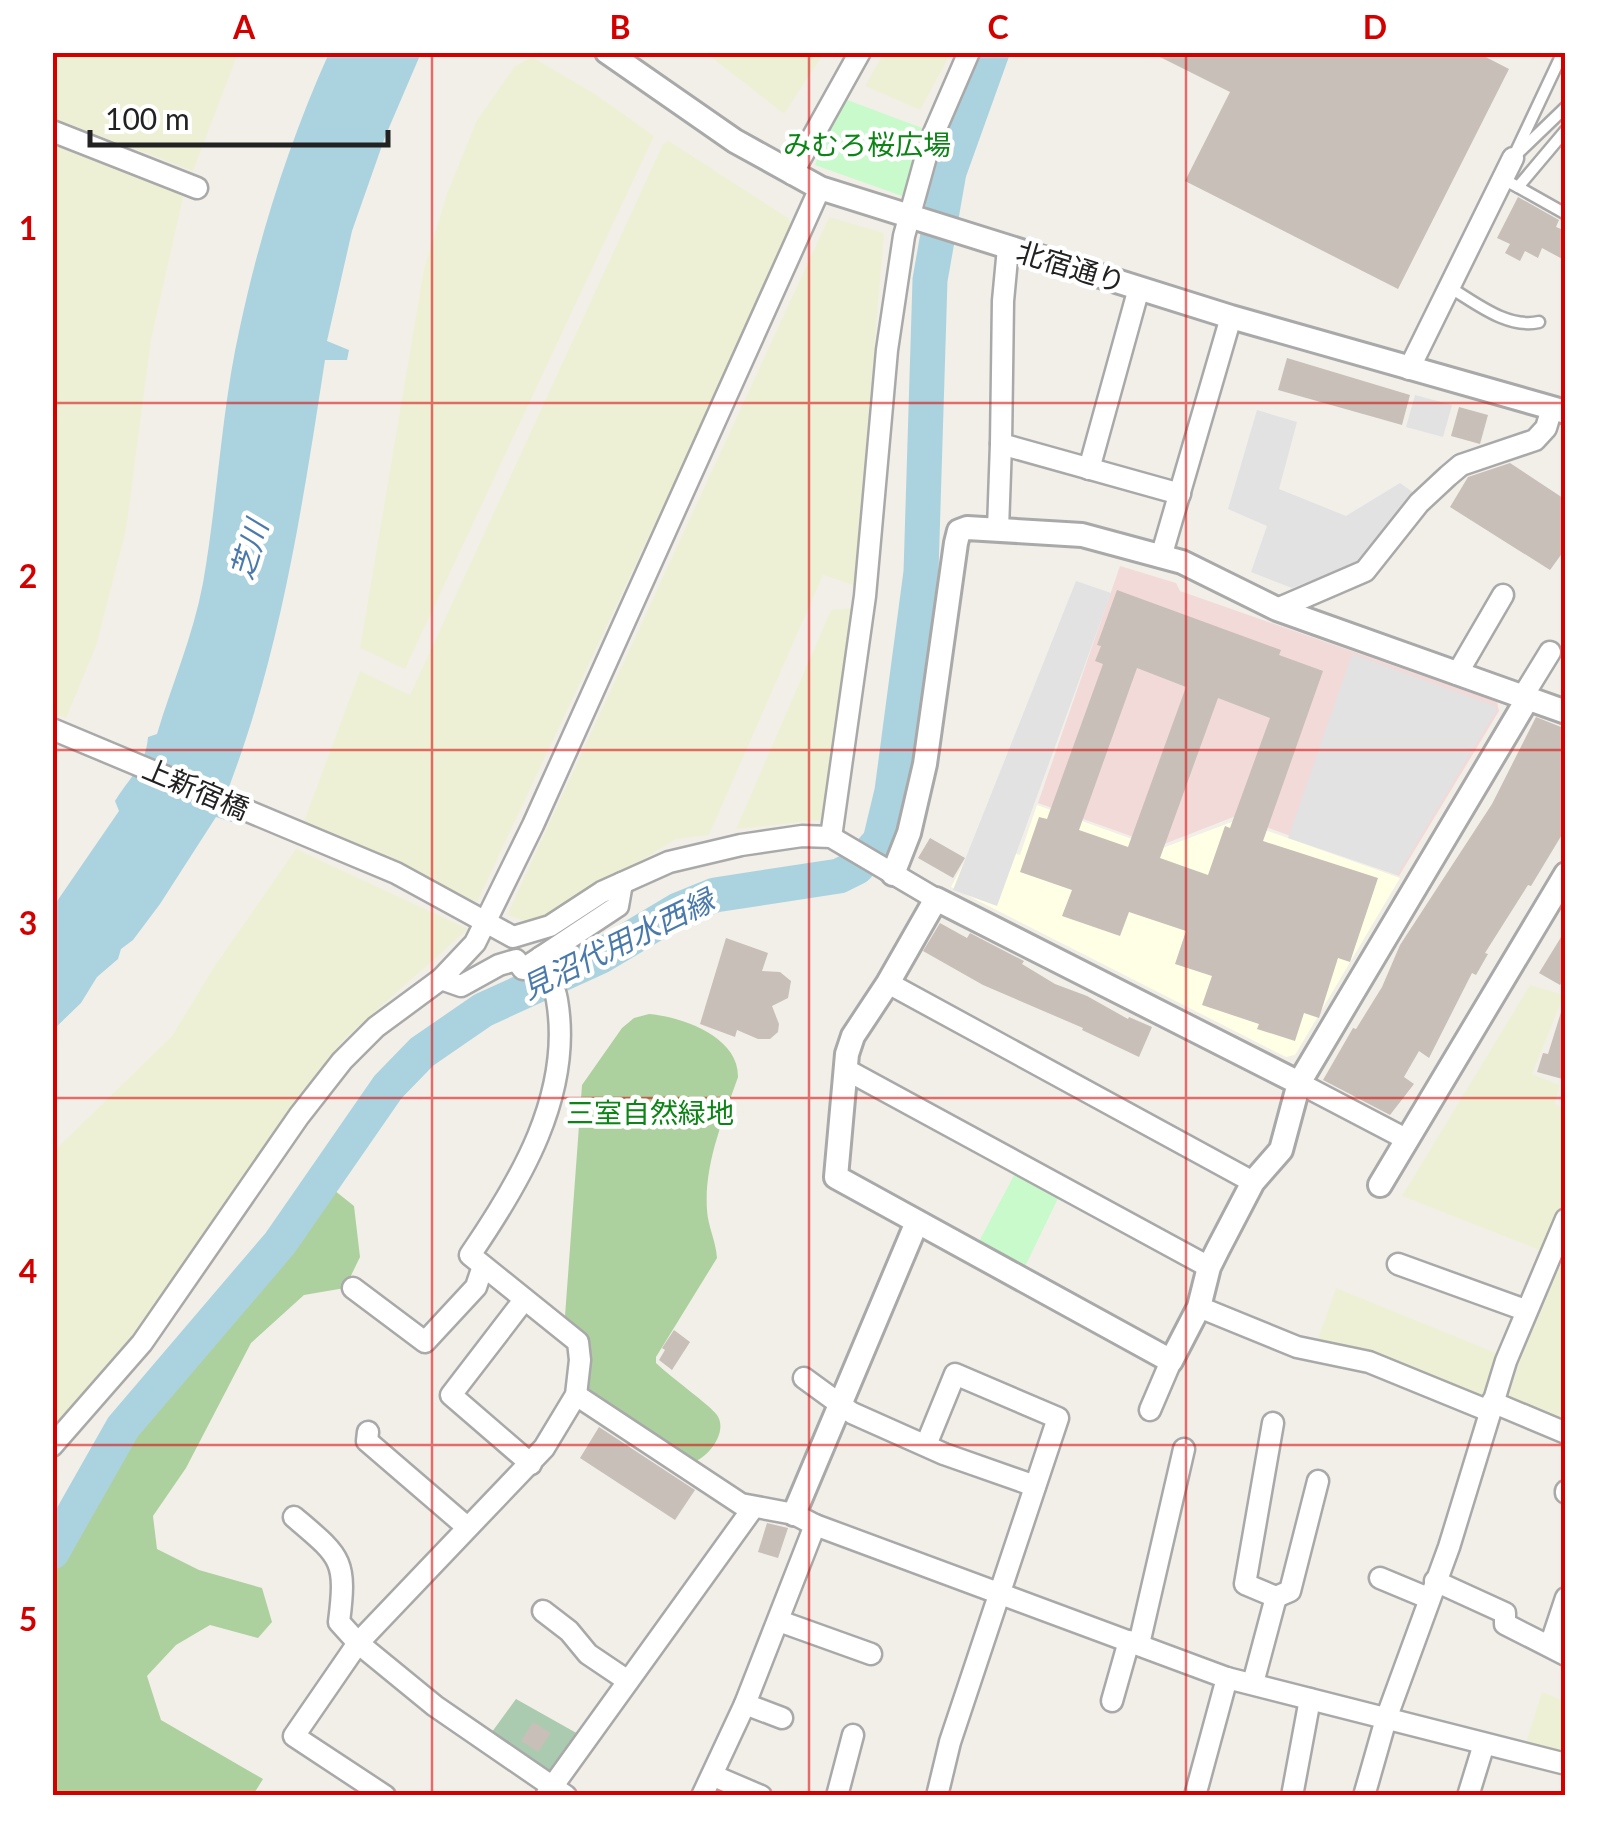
<svg xmlns="http://www.w3.org/2000/svg" width="1618" height="1848" font-family="Lato,'Noto Sans JP',sans-serif">
  <rect width="100%" height="100%" fill="#f2efe9"/>
  <path fill="#f2dad9" d="M1120 566 1176 583 1180 591 1497 702 1499 711 1399 876 1236 816 1159 846 1038 803Z"/>
  <path fill="#ffffe5" d="M1037 805 1160 849 1237 820 1400 878 1295 1055 1286 1057 951 887 976 840 1020 855Z"/>
  <g fill="#eef0d5">
    <path d="M52 53 53 52 238 53 193 171 53 118Z"/>
    <path d="M706 53H824L784 114Z"/>
    <path d="M884 53H951L920 110 865 86Z"/>
    <path d="M532 57 595 94 654 136 405 669 360 648 424 269 447 194 477 120 515 66Z"/>
    <path d="M669 141 788 218 791 224 785 246 477 902 303 824 360 671 410 695 663 144Z"/>
    <path d="M52 143 184 193 151 340 126 530 96 646 66 718 52 713Z"/>
    <path d="M829 217 884 233 854 585 823 575 709 835 676 839 556 913 525 921 507 915Z"/>
    <path d="M855 608 821 820 736 829 831 610Z"/>
    <path d="M296 849 468 929 343 1040 283 1120 193 1259 110 1365 53 1430V1152L172 1036 214 967Z"/>
    <path d="M1530 985 1564 995 1532 1074 1560 1085 1555 1104 1565 1109V1203L1542 1251 1402 1196Z"/>
    <path d="M1560 1264 1565 1266V1423L1510 1401 1503 1387 1552 1267Z"/>
    <path d="M1336 1288 1501 1355 1488 1397 1481 1399 1317 1342Z"/>
    <path d="M1542 1692 1565 1701V1753L1526 1743Z"/>
  </g>
  <g fill="#add19e">
    <path d="M649 1014C683 1017 739 1037 738 1077 723 1120 704 1164 707 1210 708 1227 716 1241 717 1258L656 1357V1363C669 1376 710 1405 717 1415 728 1431 710 1455 696 1461L592 1394 587 1385V1339L565 1316 582 1085 622 1028 634 1018Z"/>
    <path d="M319 1178 354 1206 360 1257 345 1288 304 1295 251 1343 186 1468 153 1516 157 1549 199 1570 262 1588 272 1622 258 1638 210 1625 176 1645 147 1676 161 1720 263 1779 253 1795 53 1796V1573L107 1464 263 1237Z"/>
  </g>
  <path fill="#aacbaf" d="M516 1699 580 1735 551 1774 489 1736Z"/>
  <g fill="#c8facc">
    <path d="M842 98 922 128 902 196 815 165Z"/>
    <path d="M1020 1164 1063 1188 1020 1277 974 1251Z"/>
  </g>
  <g fill="#e2e2e2">
    <path d="M1415 395 1452 405 1443 437 1406 427Z"/>
    <path d="M1257 410 1297 422 1279 489 1346 516 1400 483 1414 493 1365 560 1292 588 1251 572 1267 526 1228 509Z"/>
    <path d="M1076 581 1111 593 997 906 953 890Z"/>
    <path d="M1352 654 1495 706 1496 711 1397 875 1288 838Z"/>
  </g>
  <path fill="#aad3df" d="M329 53H421L385 137 352 231 327 341 349 350 347 360H325C301 515 279 664 220 810L235 816 232 822 216 817 160 904 133 940 121 949 118 959 97 977 81 1003 53 1030V907L119 811 115 801C129 778 146 765 148 737L157 734C172 684 193 636 203 583 218 498 221 411 240 327 260 233 290 140 329 53Z"/>
  <g fill="none" stroke-linecap="round" stroke-linejoin="round">
    <path stroke="#aad3df" stroke-width="35" d="M52 1552 123 1427 280 1243 388 1087 422 1052 483 1010 601 956 678 910 715 895 839 876 857 867 880 841 892 791 921 572 930 280 949 172 992 52"/>
  </g>
  <g fill="#c7bfb8" fill-rule="evenodd">
    <path d="M1150 52H1476L1509 69 1398 289 1185 181 1230 92Z"/>
    <path d="M1518 197 1559 220 1556 227 1566 231V261L1542 248 1538 258 1525 251 1520 261 1505 253 1510 244 1497 238Z"/>
    <path d="M1287 358 1410 395 1402 425 1278 390Z"/>
    <path d="M1459 407 1488 415 1480 444 1451 436Z"/>
    <path d="M1510 463 1566 500V548L1550 570 1450 507 1468 477Z"/>
    <path d="M1117 590 1281 650 1279 655 1323 671 1263 841 1378 878 1350 962 1338 958 1319 1018 1304 1013 1295 1041 1257 1029 1259 1024 1202 1005 1212 976 1175 964 1186 931 1129 912 1120 936 1062 916 1072 890 1020 872 1039 817 1047 819 1103 664 1095 661 1101 646 1097 645ZM1137 668 1186 687 1128 847 1079 830ZM1218 698 1270 718 1230 828 1225 826 1208 875 1160 858Z"/>
    <path d="M1536 717 1566 729V828L1531 886 1528 885 1485 953 1488 954 1476 975 1472 973 1429 1058 1419 1051 1404 1077 1414 1084 1390 1115 1323 1080 1353 1028 1356 1029 1382 987 1400 945 1492 804Z"/>
    <path d="M930 838 965 858 953 878 918 858Z"/>
    <path d="M940 923 967 938 970 933 1024 961 1022 964 1055 984 1087 996 1128 1019 1129 1017 1152 1027 1139 1057 1082 1030 1083 1028 983 985 923 951Z"/>
    <path d="M1566 929V975L1560 985 1539 973Z"/>
    <path d="M726 938 768 953 762 971 780 972 791 981 788 998 772 1006 779 1024 778 1032 770 1039H758L737 1030 735 1037 700 1024Z"/>
    <path d="M1562 1009H1566V1080L1537 1072 1543 1053 1548 1054Z"/>
    <path d="M674 1330 690 1342 672 1370 659 1360 665 1350 662 1348Z"/>
    <path d="M599 1427 695 1490 675 1520 580 1458Z"/>
    <path d="M767 1523 788 1528 778 1558 758 1552Z"/>
    <path d="M533 1722 551 1733 538 1752 521 1741Z"/>
  </g>
  <g fill="none" stroke-linecap="round" stroke-linejoin="round">
    <g stroke="#a9a9a9" stroke-width="15">
      <g id="service">
        <path d="M1516 155 1566 107"/>
        <path d="M1513 158 1563 52"/>
        <path d="M1503 179 1518 187 1566 130"/>
        <path d="M1518 187 1566 214"/>
        <path d="M1449 287C1476 303 1507 329 1539 322"/>
      </g>
    </g>
    <g stroke="#a9a9a9" stroke-width="25">
      <g id="minor">
        <path d="M52 131 197 188"/>
        <path d="M792 174 860 52"/>
        <path d="M1008 248 1003 301 1001 444 1180 494"/>
        <path d="M1409 369 1513 158"/>
        <path d="M1089 469 1139 288"/>
        <path d="M998 529 1001 444"/>
        <path d="M1161 557 1231 317"/>
        <path d="M1277 609 1365 571 1419 503 1448 476 1461 465 1535 440 1546 428 1552 408"/>
        <path d="M1457 674 1503 595"/>
        <path d="M1523 696 1550 652"/>
        <path d="M52 729 396 873 513 937 550 926 602 892 669 862 741 845 802 836 831 837 936 899"/>
        <path d="M831 837 865 596 887 350 904 236 930 142 969 52"/>
        <path d="M441 979 461 986 499 965 516 960 523 969 618 906 622 883"/>
        <path d="M888 983 1253 1182"/>
        <path d="M845 1069 1209 1267"/>
        <path d="M1299 1083 1406 1139"/>
        <path d="M1398 1264 1525 1310"/>
        <path d="M353 1288 425 1342 476 1287 483 1266"/>
        <path d="M524 1300 451 1395 531 1464"/>
        <path d="M1199 1307 1297 1347 1369 1362 1489 1411"/>
        <path d="M804 1378 852 1413 944 1454 1035 1486"/>
        <path d="M576 1395 741 1504 794 1514 815 1525 1227 1678 1566 1764"/>
        <path d="M1492 1402 1566 1433"/>
        <path d="M1150 1410 1171 1361"/>
        <path d="M368 1432 367 1441 467 1527"/>
        <path d="M926 1445 955 1374 1058 1418 950 1742 937 1796"/>
        <path d="M52 1446 142 1343 299 1116 342 1061 376 1027 441 979 475 943 533 825 820 188"/>
        <path d="M1566 1491V1493"/>
        <path d="M294 1517C341 1557 347 1559 339 1622L358 1643 544 1448 576 1395 580 1360 578 1342 470 1255C520 1182 573 1094 557 1000 555 986 546 971 541 957"/>
        <path d="M1380 1578 1428 1598"/>
        <path d="M1435 1581 1505 1613V1624L1566 1655"/>
        <path d="M1276 1597 1290 1591 1318 1481"/>
        <path d="M543 1611 569 1631 588 1654 628 1681"/>
        <path d="M779 1621 871 1654"/>
        <path d="M1139 1644 1184 1449"/>
        <path d="M1550 1646 1566 1598"/>
        <path d="M1253 1683 1276 1597 1245 1584 1273 1423"/>
        <path d="M1112 1701 1129 1641"/>
        <path d="M745 1704 782 1718"/>
        <path d="M714 1776 761 1796"/>
        <path d="M547 1794 753 1508"/>
        <path d="M385 1796 294 1736 358 1643 435 1706 566 1796"/>
        <path d="M702 1796 745 1704 815 1525"/>
        <path d="M837 1796 853 1735"/>
        <path d="M1195 1796 1227 1678"/>
        <path d="M1292 1796 1310 1699"/>
        <path d="M1364 1796 1386 1719 1449 1547 1506 1361 1566 1219"/>
        <path d="M1468 1796 1484 1744"/>
      </g>
    </g>
    <g stroke="#a9a9a9" stroke-width="28">
      <g id="tertiary">
        <path d="M607 52 735 141 820 188 1231 317 1566 412"/>
        <path d="M893 874 909 833 925 764 956 543 959 531 967 528 1082 535 1182 562 1277 609 1566 712"/>
        <path d="M1299 1083 936 899 888 983 853 1036 847 1054 836 1177 1171 1361 1199 1307 1209 1267 1218 1249 1253 1182 1281 1150 1299 1083 1528 698"/>
        <path d="M1380 1185 1566 874"/>
        <path d="M794 1514 917 1222"/>
      </g>
    </g>
    <use href="#service" stroke="#fff" stroke-width="10"/>
    <use href="#minor" stroke="#fff" stroke-width="20"/>
    <use href="#tertiary" stroke="#fff" stroke-width="22"/>
  </g>
  <path fill="none" stroke="#d40000" stroke-width="2.5" stroke-opacity="0.55" d="M432 52V1796M809 52V1796M1186 52V1796M52 403H1566M52 750H1566M52 1098H1566M52 1445H1566"/>
  <g text-anchor="middle" stroke-width="9" stroke-linejoin="round" paint-order="stroke">
    <g font-size="28" fill="#0c8416" stroke="#fff">
      <text x="867" y="155">みむろ桜広場</text>
      <text x="650" y="1123">三室自然緑地</text>
    </g>
    <g font-size="28" fill="#222" stroke="#fff">
      <text transform="translate(1071 267) rotate(17)" y="10">北宿通り</text>
      <text transform="translate(196 789) rotate(23)" y="10">上新宿橋</text>
    </g>
    <g font-size="30" font-style="italic" fill="#4a7aab" stroke="#fff">
      <text transform="translate(250 550) rotate(-73)" y="10">芝川</text>
      <text transform="translate(618 945) rotate(-26)" y="10">見沼代用水西縁</text>
    </g>
  </g>
  <rect width="1618" height="1848" fill="none" stroke="#ffffff" stroke-width="110"/>
  <path d="M90 130v15h298v-15" fill="none" stroke="#222222" stroke-width="5"/>
  <text x="105" y="130" font-size="30" fill="#222222" stroke="#ffffff" stroke-width="8" paint-order="stroke">100 m</text>
  <rect x="55" y="55" width="1508" height="1738" fill="none" stroke="#d40000" stroke-width="4"/>
  <g font-size="32" text-anchor="middle" font-weight="bold" fill="#d40000">
    <text x="244" y="39">A</text>
    <text x="620" y="39">B</text>
    <text x="998" y="39">C</text>
    <text x="1375" y="39">D</text>
    <text x="28" y="240">1</text>
    <text x="28" y="588">2</text>
    <text x="28" y="935">3</text>
    <text x="28" y="1283">4</text>
    <text x="28" y="1631">5</text>
  </g>
</svg>
